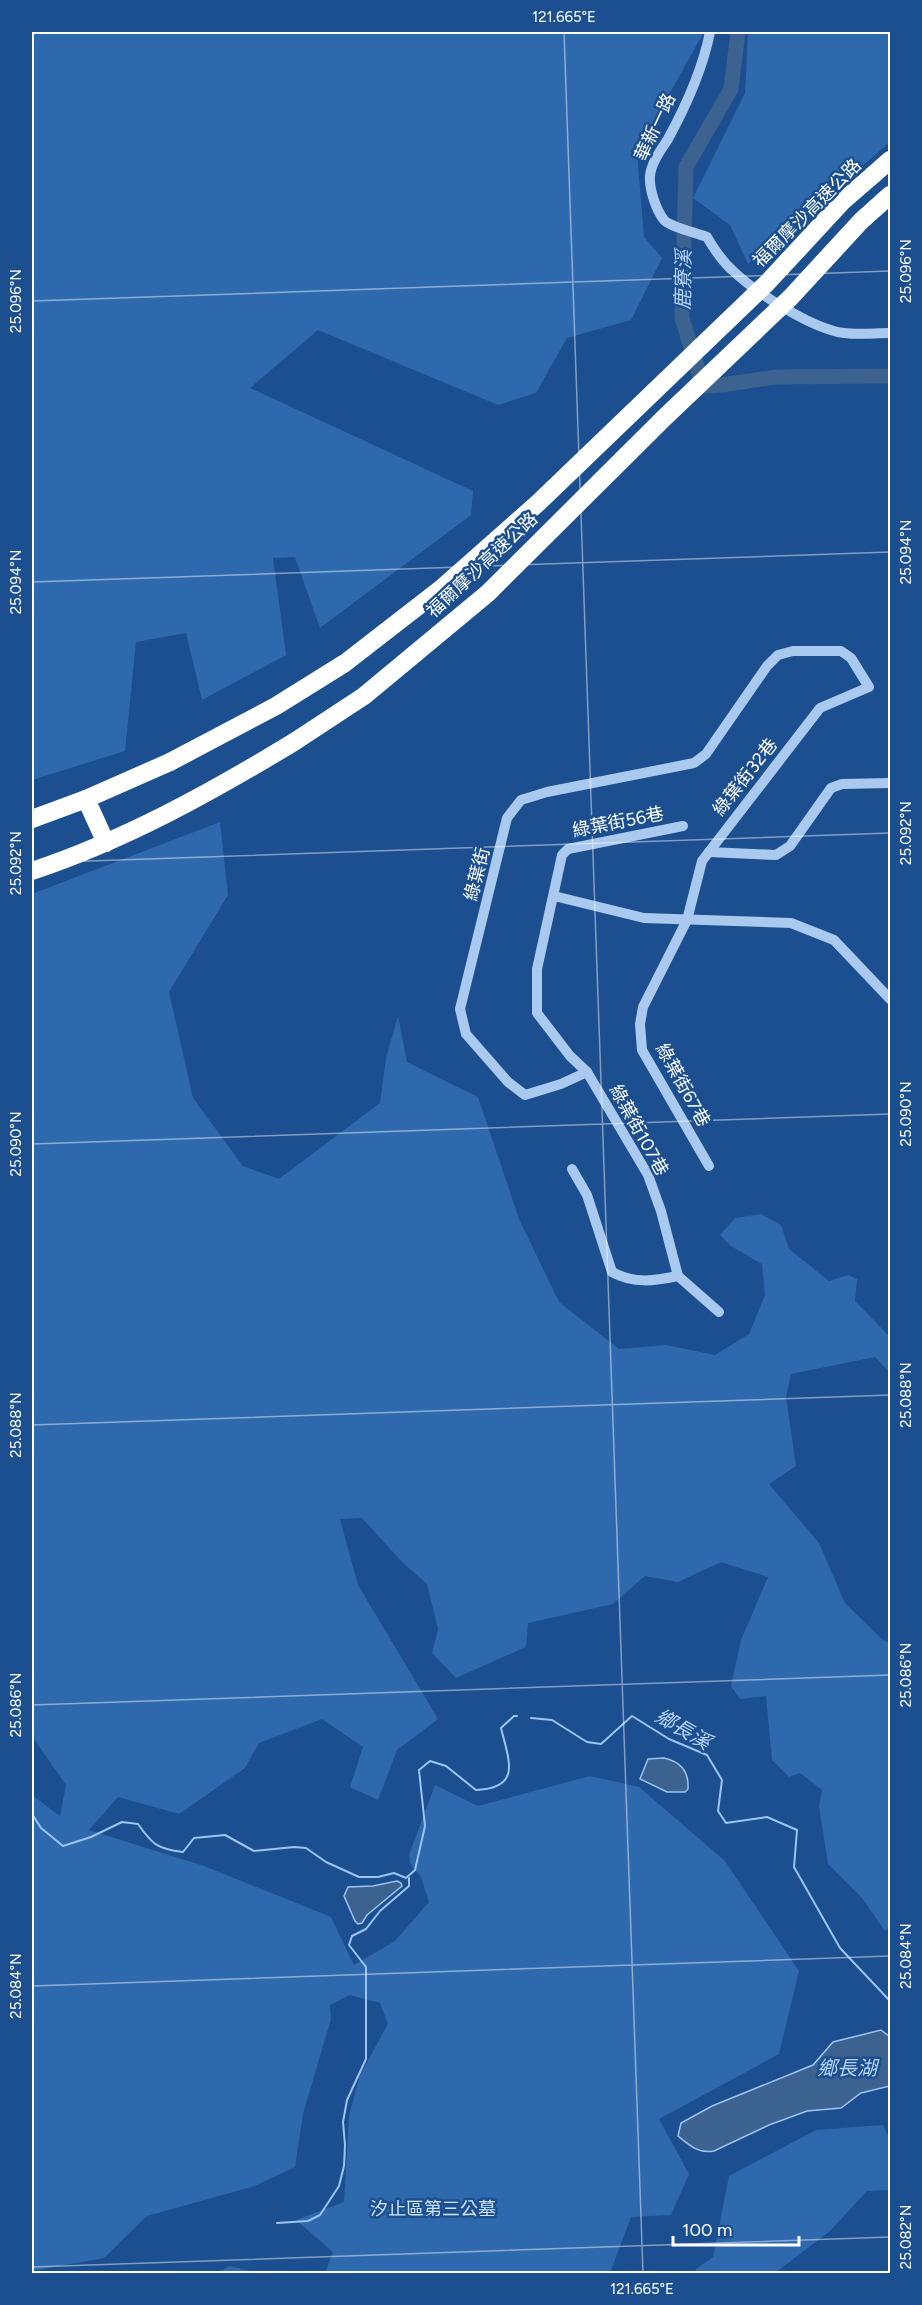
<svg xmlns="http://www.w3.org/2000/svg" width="922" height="2305" font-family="Figtree,'Noto Sans TC',sans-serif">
  <rect width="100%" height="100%" fill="#1b4f8f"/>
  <g fill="#2e69ad">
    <path d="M32 32H704L637 152 644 237 662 258 631 320 567 338 536 393 498 405 318 330 250 388 473 491 471 515 320 628 295 557 273 558 286 655 202 700 186 633 136 642 125 751 32 780Z"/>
    <path d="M748 32H890V142L748 264 730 225 693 198 745 93Z"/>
    <path d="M220 822 228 895 169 992 193 1098 243 1166 279 1179 380 1103 386 1058 398 1016 407 1062 478 1097 519 1219 559 1302 619 1349 666 1345 715 1355 749 1334 765 1295 762 1264 731 1246 720 1235 735 1218 761 1214 781 1225 789 1249 829 1281 848 1275 857 1279 855 1301 890 1337V1373L875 1357 791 1374 786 1397 796 1466 769 1484 819 1543 845 1603 883 1640 890 1643V1927L885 1931 862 1898 828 1864 819 1806 822 1790 800 1773 789 1777 772 1760 766 1696 740 1699 731 1686 741 1640 768 1577 721 1562 678 1582 645 1576 613 1604 528 1623 526 1647 456 1678 432 1653 438 1629 427 1584 403 1563 362 1518 340 1519 358 1585 438 1719 397 1750 378 1800 350 1787 363 1747 322 1719 259 1743 245 1768 179 1814 118 1797 89 1830 204 1866 331 1917 354 1965 395 1941 429 1902 421 1877 410 1863 409 1855 435 1785 478 1806 590 1776 639 1787 725 1861 799 1971 779 2054 659 2119 689 2174 671 2215 631 2217 610 2273H325L333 2252 296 2220 344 2202 349 2116 360 2075 388 2024 380 2003 350 1995 330 2005 331 2019 303 2114 295 2167 255 2186 147 2216 104 2258 32 2271V1795L60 1816 66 1785 32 1736V894Z"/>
    <path d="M883 2125 890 2140V2190L867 2191 830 2231 775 2273H694L696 2269 713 2257 729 2176 816 2130Z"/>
    <path d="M229 2266 261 2273H218Z"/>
  </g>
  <g fill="#3c6290" stroke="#9cc4f0" stroke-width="1.5">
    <path d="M664 1758C681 1762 689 1771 688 1789L685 1792H667L640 1779 648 1759Z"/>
    <path d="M397 1881 401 1883 402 1886 367 1915 362 1923 358 1924 355 1921 344 1896 348 1887 373 1886Z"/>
    <path d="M881 2030 890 2037V2086L861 2093 841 2108 807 2111 769 2125 714 2151C699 2154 690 2146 678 2136L681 2123 712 2106 813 2065 833 2042Z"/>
  </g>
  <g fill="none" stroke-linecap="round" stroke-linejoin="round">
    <g stroke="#9cc4f0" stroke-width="2">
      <path d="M531 1718 552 1720 587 1742 601 1744 632 1716 669 1739 707 1755 722 1780 718 1811 726 1823 767 1817 797 1830 794 1867 840 1948 890 2001"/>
      <path d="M32 1814 41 1828 63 1846 91 1837 122 1822 138 1824C152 1844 157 1849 183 1852L194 1838 225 1835 254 1851 294 1847 306 1848 326 1862 359 1877H378L394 1873 406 1878 415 1870 425 1826 419 1770 430 1761 446 1766 476 1790C522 1788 509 1761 501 1728L514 1716H517"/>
      <path d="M277 2223 308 2221 320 2215 339 2186 344 2166 345 2145 343 2122 347 2100 366 2059V1967L349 1945 352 1936 366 1929 380 1911 409 1886V1878"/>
    </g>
    <path stroke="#3c6290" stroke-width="15" d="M738 32 731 89 686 167 682 318 703 386 721 385 776 377 890 376"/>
    <g stroke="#a9c9ee" stroke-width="10">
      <path d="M710 32C703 68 686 106 668 139 661 150 651 163 650 176 649 189 656 210 664 220 670 227 697 233 707 237 714 249 721 260 732 270 755 292 812 329 844 333 859 335 875 333 890 333"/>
      <path d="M709 852 776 855 790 846 831 788 842 784 890 783"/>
      <path d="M554 896 644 918 791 923 834 940 890 999"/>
      <path d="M587 1072 561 1084 525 1095 508 1082 466 1034 460 1009 507 818 521 800 547 792 694 763 706 754 767 666 778 655 793 651H841L851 658 869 687 820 708 702 861 687 920 643 1007 640 1024 642 1050 709 1166"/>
      <path d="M572 1169 587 1195 612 1272C634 1284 654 1281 678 1276"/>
      <path d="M678 1276 661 1211 648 1175 587 1072 570 1056 537 1013V969L562 855 568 849 683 826"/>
      <path d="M678 1276 719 1312"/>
    </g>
    <g stroke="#fff" stroke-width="18">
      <path d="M873 175 890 160"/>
      <path d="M86 799 106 843"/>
      <path d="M32 819 86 799 170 762"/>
      <path d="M32 871C125 840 210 793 294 742"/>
    </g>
    <g stroke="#fff" stroke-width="18">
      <path d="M294 742 364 696 488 593 664 418 791 297 861 221 890 195"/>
      <path d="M170 762 276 706 345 663 443 587 538 503 767 283 843 201 873 175"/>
    </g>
  </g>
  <path fill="none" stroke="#fff" stroke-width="1.5" stroke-opacity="0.45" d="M564 32 643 2274M32 301 890 271M32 582 890 552M32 863 890 833M32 1144 890 1114M32 1425 890 1395M32 1705 890 1675M32 1986 890 1956M32 2267 890 2237"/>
  <g text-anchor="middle" stroke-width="5" stroke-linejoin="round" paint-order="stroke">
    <g font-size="18" fill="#fff" stroke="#1b4f8f">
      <text transform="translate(655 127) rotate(-65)" y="6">華新一路</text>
      <text transform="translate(807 213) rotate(-45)" y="6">福爾摩沙高速公路</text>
      <text transform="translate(482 565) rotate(-43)" y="6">福爾摩沙高速公路</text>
      <text transform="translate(745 777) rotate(-52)" y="6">綠葉街32巷</text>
      <text transform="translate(618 822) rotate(-11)" y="6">綠葉街56巷</text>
      <text transform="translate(477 874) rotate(-76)" y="6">綠葉街</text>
      <text transform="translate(683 1085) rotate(61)" y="6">綠葉街67巷</text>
      <text transform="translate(639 1130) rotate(61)" y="6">綠葉街107巷</text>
    </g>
    <g font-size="18" fill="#cfe3fa" stroke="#1b4f8f">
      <text x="433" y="2215">汐止區第三公墓</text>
    </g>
    <g font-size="20" font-style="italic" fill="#b5d3f5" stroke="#1b4f8f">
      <text transform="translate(683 280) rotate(-89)" y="7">鹿寮溪</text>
      <text transform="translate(683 1729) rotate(30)" y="7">鄉長溪</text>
      <text x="847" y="2075">鄉長湖</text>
    </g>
  </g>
  <rect width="922" height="2305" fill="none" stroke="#1b4f8f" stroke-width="66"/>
  <path d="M673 2236v9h126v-9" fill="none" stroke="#ffffff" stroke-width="3"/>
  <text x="682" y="2236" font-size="18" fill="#ffffff" stroke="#1b4f8f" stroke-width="4.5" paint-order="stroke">100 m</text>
  <rect x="33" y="33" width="856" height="2239" fill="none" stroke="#fff" stroke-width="2"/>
  <g font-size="15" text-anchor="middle" fill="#fff">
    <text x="564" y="22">121.665°E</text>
    <text transform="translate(906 271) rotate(-90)" y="5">25.096°N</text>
    <text transform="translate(16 301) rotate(-90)" y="5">25.096°N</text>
    <text transform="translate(906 552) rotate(-90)" y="5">25.094°N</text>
    <text transform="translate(16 582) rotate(-90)" y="5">25.094°N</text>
    <text transform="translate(906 833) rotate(-90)" y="5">25.092°N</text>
    <text transform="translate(16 863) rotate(-90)" y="5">25.092°N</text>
    <text transform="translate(906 1114) rotate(-90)" y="5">25.090°N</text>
    <text transform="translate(16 1144) rotate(-90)" y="5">25.090°N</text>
    <text transform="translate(906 1395) rotate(-90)" y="5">25.088°N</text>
    <text transform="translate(16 1425) rotate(-90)" y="5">25.088°N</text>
    <text transform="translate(906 1675) rotate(-90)" y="5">25.086°N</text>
    <text transform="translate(16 1705) rotate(-90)" y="5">25.086°N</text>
    <text transform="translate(906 1956) rotate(-90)" y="5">25.084°N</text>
    <text transform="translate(16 1986) rotate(-90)" y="5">25.084°N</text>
    <text transform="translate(906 2237) rotate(-90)" y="5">25.082°N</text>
    <text x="642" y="2294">121.665°E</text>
  </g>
</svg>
